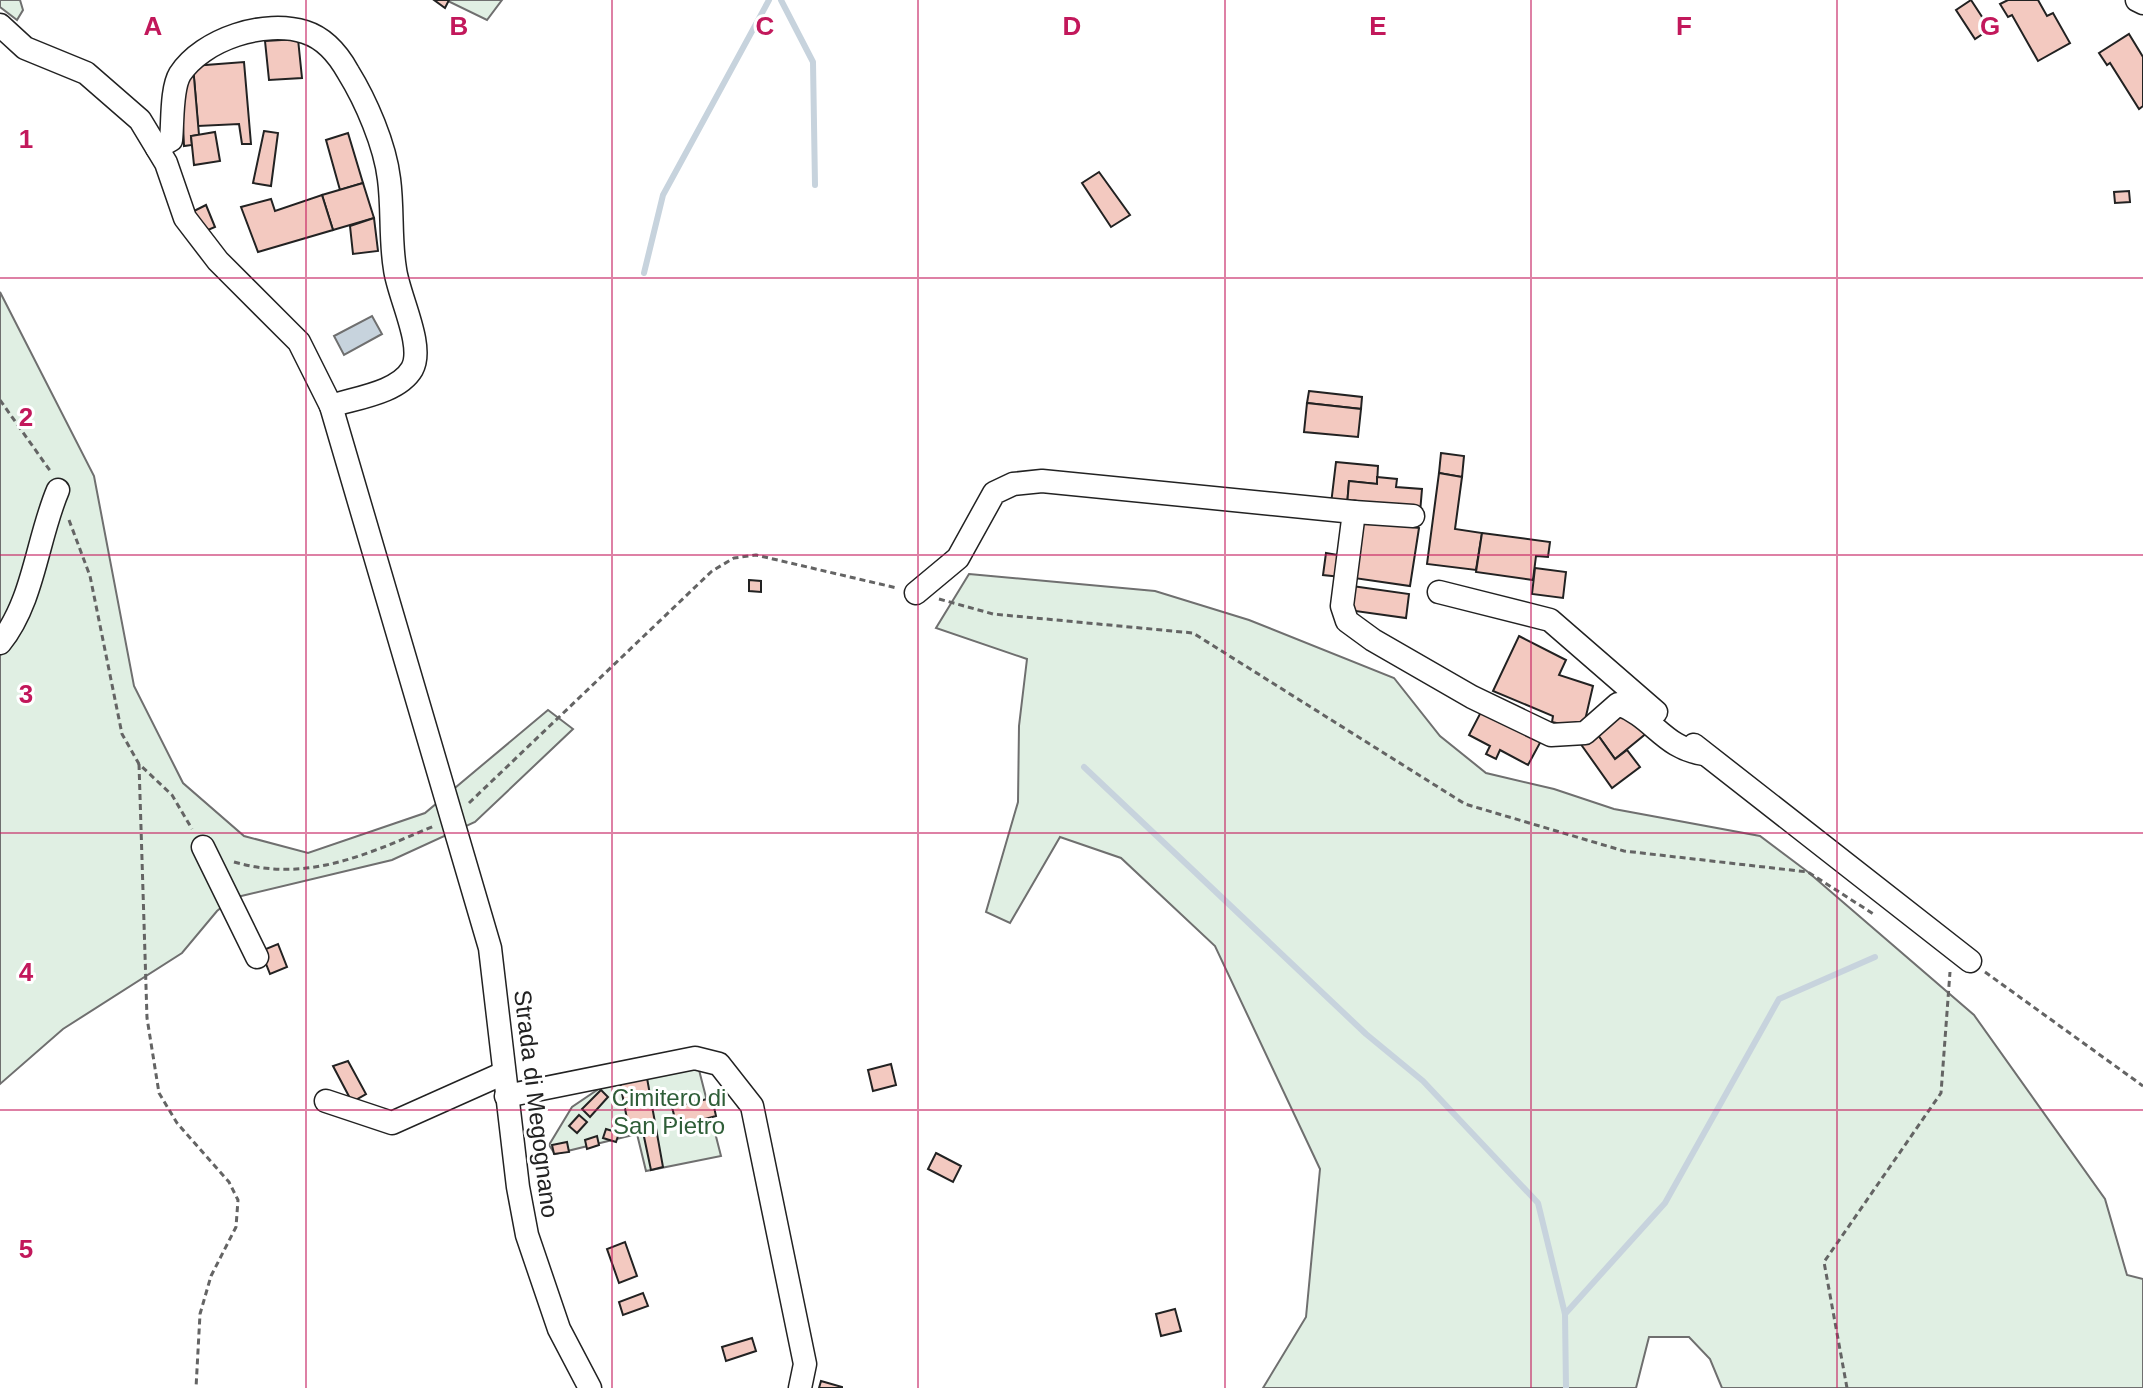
<svg xmlns="http://www.w3.org/2000/svg" width="2143" height="1388" font-family="Arial,sans-serif">
  <rect width="100%" height="100%" fill="#fff"/>
  <g fill="#e0efe3" stroke="#6f6f6f" stroke-width="2">
    <path d="M0 0H20L23 10 17 20 0 7Z"/>
    <path d="M446 0H502L487 20Z"/>
    <path d="M0 292 94 476 134 686 183 783 244 836 308 853 425 813 548 710 573 729 475 822 392 860 233 898 217 911 182 953 63 1029 0 1084Z"/>
    <path d="M969 574 1155 591 1249 620 1394 678 1440 736 1486 773 1554 789 1614 809 1760 836 1808 872 1974 1015 2105 1199 2127 1275 2143 1279V1388H1722L1710 1359 1689 1337H1649L1636 1388H1263L1306 1317 1320 1169 1215 946 1121 858 1060 837 1010 923 986 912 1018 802 1019 726 1027 659 936 628Z"/>
    <path d="M698 1066 721 1156 646 1171 637 1134 555 1154 549 1145 572 1107 609 1082Z"/>
  </g>
  <path fill="#c7d3dd" stroke="#6f6f6f" stroke-width="2" d="M372 316 382 334 344 355 334 336Z"/>
  <g fill="none" stroke-linecap="round" stroke-linejoin="round">
    <g stroke="#c7d3dd" stroke-width="6">
      <path d="M781 0 813 62 815 185"/>
      <path d="M644 273 663 195 769 0"/>
      <path d="M1084 767 1366 1034 1423 1081 1538 1203 1565 1314 1566 1388"/>
      <path d="M1565 1314 1665 1203 1779 999 1875 957"/>
    </g>
  </g>
  <g fill="#f3c9c0" stroke="#222" stroke-width="2">
    <path d="M434 0H449L445 8Z"/>
    <path d="M1971 0 1990 29 1975 39 1956 10Z"/>
    <path d="M2008 0H2038L2047 16 2053 13 2070 43 2038 61 2012 15 2008 17 2000 4Z"/>
    <path d="M2129 34 2143 57V106L2139 109 2110 63 2107 65 2099 53Z"/>
    <path d="M298 39 302 78 269 80 265 41Z"/>
    <path d="M244 62 251 144H242L239 124 198 126 193 66Z"/>
    <path d="M193 66 199 135 191 136 192 145 184 146 181 81Z"/>
    <path d="M264 131 278 133 271 186 253 183Z"/>
    <path d="M215 132 220 161 194 165 191 136Z"/>
    <path d="M348 133 363 183 340 190 326 140Z"/>
    <path d="M1099 172 1130 215 1111 227 1082 183Z"/>
    <path d="M363 183 374 218 333 230 322 195Z"/>
    <path d="M2129 191 2130 202 2115 203 2114 192Z"/>
    <path d="M322 195 333 230 258 252 241 207 271 199 275 211Z"/>
    <path d="M206 205 215 227 201 233 192 212Z"/>
    <path d="M374 218 378 251 353 254 350 226Z"/>
    <path d="M1309 391 1362 397 1361 409 1307 403Z"/>
    <path d="M1307 403 1361 409 1358 437 1304 432Z"/>
    <path d="M1441 453 1464 456 1462 477 1439 473Z"/>
    <path d="M1336 462 1378 466 1377 484 1349 481 1347 506 1331 504Z"/>
    <path d="M1439 473 1462 477 1455 529 1482 533 1476 570 1427 564Z"/>
    <path d="M1377 477 1397 479 1396 487 1422 489 1420 513 1347 506 1349 481 1377 484Z"/>
    <path d="M1363 520 1419 528 1410 586 1354 578Z"/>
    <path d="M1482 533 1550 542 1548 557 1536 556 1533 580 1476 572Z"/>
    <path d="M1326 553 1344 556 1341 577 1323 575Z"/>
    <path d="M1535 568 1566 572 1563 598 1532 594Z"/>
    <path d="M749 580 761 581V592L749 591Z"/>
    <path d="M1352 586 1409 594 1406 618 1348 610Z"/>
    <path d="M1519 636 1566 660 1559 675 1593 686 1583 729 1552 722 1553 716 1493 691Z"/>
    <path d="M1482 710 1541 741 1528 765 1500 750 1496 759 1486 754 1490 746 1469 735Z"/>
    <path d="M1622 711 1648 732 1615 759 1595 731Z"/>
    <path d="M1595 731 1615 759 1627 750 1640 767 1612 788 1580 743Z"/>
    <path d="M278 944 287 967 270 974 261 951Z"/>
    <path d="M348 1061 366 1094 352 1102 333 1066Z"/>
    <path d="M891 1064 896 1085 873 1091 868 1070Z"/>
    <path d="M647 1078 663 1167 651 1170 643 1132 630 1134 620 1083Z"/>
    <path d="M601 1090 608 1097 590 1117 582 1109Z"/>
    <path d="M712 1098 716 1116 672 1128 669 1117 674 1115 672 1107Z"/>
    <path d="M579 1115 587 1122 577 1133 569 1126Z"/>
    <path d="M606 1129 619 1133 616 1142 603 1138Z"/>
    <path d="M597 1136 599 1145 587 1149 585 1140Z"/>
    <path d="M567 1142 569 1152 554 1154 552 1145Z"/>
    <path d="M936 1153 961 1166 953 1182 928 1169Z"/>
    <path d="M625 1242 637 1276 619 1283 607 1249Z"/>
    <path d="M643 1293 648 1306 623 1315 619 1302Z"/>
    <path d="M1175 1309 1181 1331 1161 1336 1156 1314Z"/>
    <path d="M752 1338 756 1351 726 1361 722 1347Z"/>
    <path d="M821 1381 842 1387V1388H819Z"/>
  </g>
  <g fill="none" stroke-linecap="round" stroke-linejoin="round">
    <g stroke="#222" stroke-width="25">
      <g id="minor">
        <path d="M2137 0 2143 3"/>
        <path d="M0 25 25 48 86 73 140 120 166 163 185 218 218 261 299 342 331 406 490 948 518 1187 527 1235 559 1329 590 1388"/>
        <path d="M157 148 171 140C173 122 171 89 180 74 203 39 265 19 305 32 324 38 338 54 348 72 366 101 385 145 389 179 393 209 390 240 395 269 398 295 425 346 412 369 398 393 355 398 331 406"/>
        <path d="M1354 512 1413 516"/>
        <path d="M1439 592 1550 620 1656 712"/>
        <path d="M916 593 958 558 994 493 1013 484 1042 481 1354 512 1342 606 1347 621 1373 640 1472 697 1551 735 1585 733 1618 704C1654 717 1663 748 1704 754"/>
        <path d="M0 643C34 601 37 539 58 490"/>
        <path d="M1694 745 1970 961"/>
        <path d="M203 847 257 957"/>
        <path d="M506 1096 695 1058 719 1064 752 1106 805 1364 800 1388"/>
        <path d="M326 1101 392 1123 504 1073"/>
      </g>
    </g>
    <g stroke="#646464" stroke-width="3" stroke-dasharray="6 4" stroke-linecap="butt">
      <path d="M0 400 51 472"/>
      <path d="M69 520 90 576 122 734 139 764 172 795 192 829"/>
      <path d="M939 599 993 614 1193 633 1465 804 1624 851 1808 872 1875 915"/>
      <path d="M139 764 147 1018 159 1093 177 1123 229 1182 238 1200 236 1227 211 1276 200 1314 196 1388"/>
      <path d="M469 803 712 571 734 558 756 555 897 588"/>
      <path d="M234 862C308 883 365 855 434 826"/>
      <path d="M1985 972 2143 1086"/>
      <path d="M1847 1388 1824 1262 1941 1093 1950 972"/>
    </g>
    <use href="#minor" stroke="#fff" stroke-width="22"/>
  </g>
  <path fill="none" stroke="#c2185b" stroke-width="2" stroke-opacity="0.55" d="M306 0V1388M612 0V1388M918 0V1388M1225 0V1388M1531 0V1388M1837 0V1388M0 278H2143M0 555H2143M0 833H2143M0 1110H2143"/>
  <g text-anchor="middle" stroke-width="6" stroke-linejoin="round" paint-order="stroke">
    <g font-size="24" fill="#2f5e38" stroke="#fff">
      <text x="669" y="1106">Cimitero di<tspan x="669" dy="28">San Pietro</tspan></text>
    </g>
    <g font-size="24" fill="#222" stroke="#fff">
      <text transform="translate(536 1104) rotate(83)" y="8">Strada di Megognano</text>
    </g>
  </g>
  <g font-size="26" text-anchor="middle" font-weight="bold" fill="#c2185b" stroke="#fff" stroke-width="6" stroke-linejoin="round" paint-order="stroke">
    <text x="153" y="35">A</text>
    <text x="459" y="35">B</text>
    <text x="765" y="35">C</text>
    <text x="1072" y="35">D</text>
    <text x="1378" y="35">E</text>
    <text x="1684" y="35">F</text>
    <text x="1990" y="35">G</text>
    <text x="26" y="148">1</text>
    <text x="26" y="426">2</text>
    <text x="26" y="703">3</text>
    <text x="26" y="981">4</text>
    <text x="26" y="1258">5</text>
  </g>
</svg>
